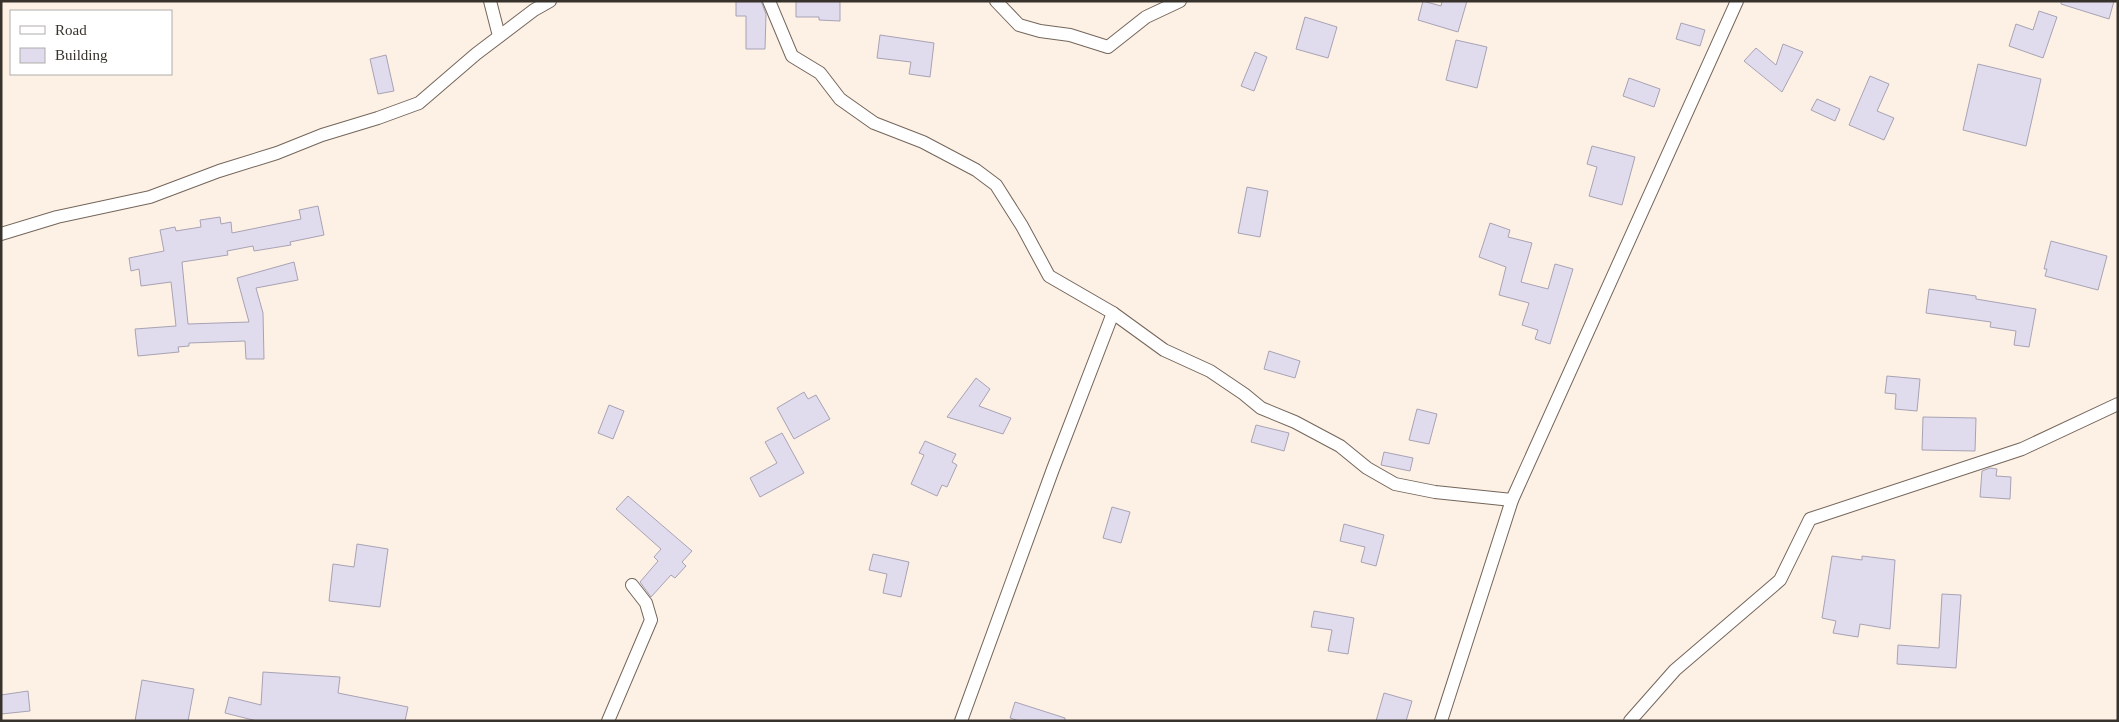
<svg xmlns="http://www.w3.org/2000/svg" width="2119" height="722" font-family="'Times New Roman',serif">
  <rect width="100%" height="100%" fill="#fdf0e5"/>
  <g fill="#e0dbed" stroke="#a8a3b4">
    <path d="M736 1H761L766 14 765 49H746V16H736Z"/>
    <path d="M796 1H840V21L819 20V17H796Z"/>
    <path d="M1423 1 1441 6 1442 1H1467L1458 32 1418 20Z"/>
    <path d="M2061 1H2114L2109 19 2061 4Z"/>
    <path d="M2039 11 2057 17 2043 58 2009 46 2016 24 2033 30Z"/>
    <path d="M1305 17 1337 27 1328 58 1296 49Z"/>
    <path d="M1681 23 1705 30 1700 46 1676 39Z"/>
    <path d="M880 35 934 43 930 77 909 74 911 62 877 58Z"/>
    <path d="M1456 40 1487 47 1477 88 1446 80Z"/>
    <path d="M1783 44 1803 52 1782 92 1744 61 1756 48 1776 65Z"/>
    <path d="M1255 52 1267 57 1254 91 1241 86Z"/>
    <path d="M386 55 394 91 378 94 370 59Z"/>
    <path d="M1978 64 2041 79 2026 146 1963 130Z"/>
    <path d="M1870 76 1889 84 1877 111 1894 118 1884 140 1849 125Z"/>
    <path d="M1629 78 1660 89 1654 107 1623 96Z"/>
    <path d="M1817 99 1840 109 1835 121 1811 110Z"/>
    <path d="M1592 146 1635 157 1622 205 1589 196 1597 167 1587 164Z"/>
    <path d="M1247 187 1268 191 1260 237 1238 233Z"/>
    <path d="M318 206 324 235 290 242 291 245 254 251 253 246 227 251 228 255 182 262 188 324 249 322 237 278 294 262 298 280 256 288 263 313 264 359H246L245 341 189 343V346L178 347 179 352 138 356 135 329 176 326 171 282 141 286 139 269 131 271 129 258 164 251 160 230 175 227 176 231 201 227 200 220 220 217 221 224 231 222 232 233 301 219 299 210Z"/>
    <path d="M1490 223 1510 230 1508 237 1532 243 1521 282 1548 289 1555 264 1573 269 1550 344 1535 339 1538 330 1522 325 1529 303 1499 295 1506 267 1479 257Z"/>
    <path d="M2051 241 2107 256 2098 290 2045 276 2047 269H2044Z"/>
    <path d="M1929 289 1976 296V299L2036 309 2029 347 2014 345 2016 331 1990 327 1991 322 1926 313Z"/>
    <path d="M1269 351 1300 361 1295 378 1264 369Z"/>
    <path d="M1887 376 1920 379 1917 411 1895 409 1896 394 1885 393Z"/>
    <path d="M976 378 990 389 979 406 1011 418 1003 434 947 417Z"/>
    <path d="M804 392 808 399 816 395 830 419 794 439 777 408Z"/>
    <path d="M609 405 624 411 613 439 598 433Z"/>
    <path d="M1417 409 1437 414 1429 444 1409 440Z"/>
    <path d="M1923 417 1976 418 1975 451 1922 450Z"/>
    <path d="M1256 425 1289 433 1284 451 1251 442Z"/>
    <path d="M782 433 804 473 760 497 750 478 777 463 765 442Z"/>
    <path d="M925 441 956 454 952 462 957 465 947 487 942 485 937 496 911 484 924 455 919 453Z"/>
    <path d="M1384 452 1413 458 1410 471 1381 465Z"/>
    <path d="M1990 468 1997 469 1996 476 2011 477 2010 499 1980 497 1982 471Z"/>
    <path d="M628 496 692 551 682 562 686 566 675 578 671 575 651 597 640 582 658 561 654 557 661 549 616 509Z"/>
    <path d="M1112 507 1130 512 1121 543 1103 538Z"/>
    <path d="M1344 524 1384 535 1376 566 1361 562 1365 547 1340 541Z"/>
    <path d="M357 544 388 549 380 607 329 601 333 564 354 567Z"/>
    <path d="M873 554 909 562 901 597 883 593 887 574 869 570Z"/>
    <path d="M1832 556 1862 560V556L1895 560 1890 629 1860 624 1858 637 1833 633 1836 621 1822 618Z"/>
    <path d="M1942 594 1961 595 1956 668 1897 664 1898 645 1939 648Z"/>
    <path d="M1314 611 1354 618 1348 654 1328 651 1332 630 1311 627Z"/>
    <path d="M263 672 340 677 338 693 408 707 405 721H257L225 713 229 697 261 705Z"/>
    <path d="M142 680 194 689 188 721H135Z"/>
    <path d="M28 691 30 711 1 714V695Z"/>
    <path d="M1384 693 1412 701 1406 721H1376Z"/>
    <path d="M1015 702 1065 718V721H1019L1010 718Z"/>
  </g>
  <g fill="none" stroke-linecap="round" stroke-linejoin="round">
    <g stroke="#74665a" stroke-width="14">
      <g id="street">
        <path d="M490 1 499 36"/>
        <path d="M769 1 792 56 820 73 840 99 874 123 923 142 976 170 996 185 1022 226 1049 276 1113 313 1164 350 1210 371 1244 394 1261 408 1295 422 1340 446 1367 468 1395 484 1435 492 1512 500"/>
        <path d="M996 1 1019 25 1040 31 1070 35 1108 47 1146 17 1180 1"/>
        <path d="M1 234 57 217 150 197 219 171 277 153 322 135 378 118 419 103 476 54 534 10 550 1"/>
        <path d="M608 721 651 620 646 603 632 585"/>
        <path d="M961 721 1053 469 1113 313"/>
        <path d="M1441 721 1512 500 1737 1"/>
        <path d="M1630 721 1675 670 1780 580 1810 519 2022 449 2118 404"/>
      </g>
    </g>
    <use href="#street" stroke="#fff" stroke-width="12"/>
  </g>
  <rect width="2119" height="722" fill="none" stroke="#38322d" stroke-width="5"/>
  <rect x="10" y="10" width="162" height="65" fill="#ffffff" stroke="#afadab"/>
  <rect x="20" y="26" width="25" height="8" fill="#ffffff" stroke="#afadab"/>
  <text x="55" y="35" font-size="15" fill="#38322d">Road</text>
  <rect x="20" y="48" width="25" height="15" fill="#e0dbed" stroke="#afadab"/>
  <text x="55" y="60" font-size="15" fill="#38322d">Building</text>
</svg>
